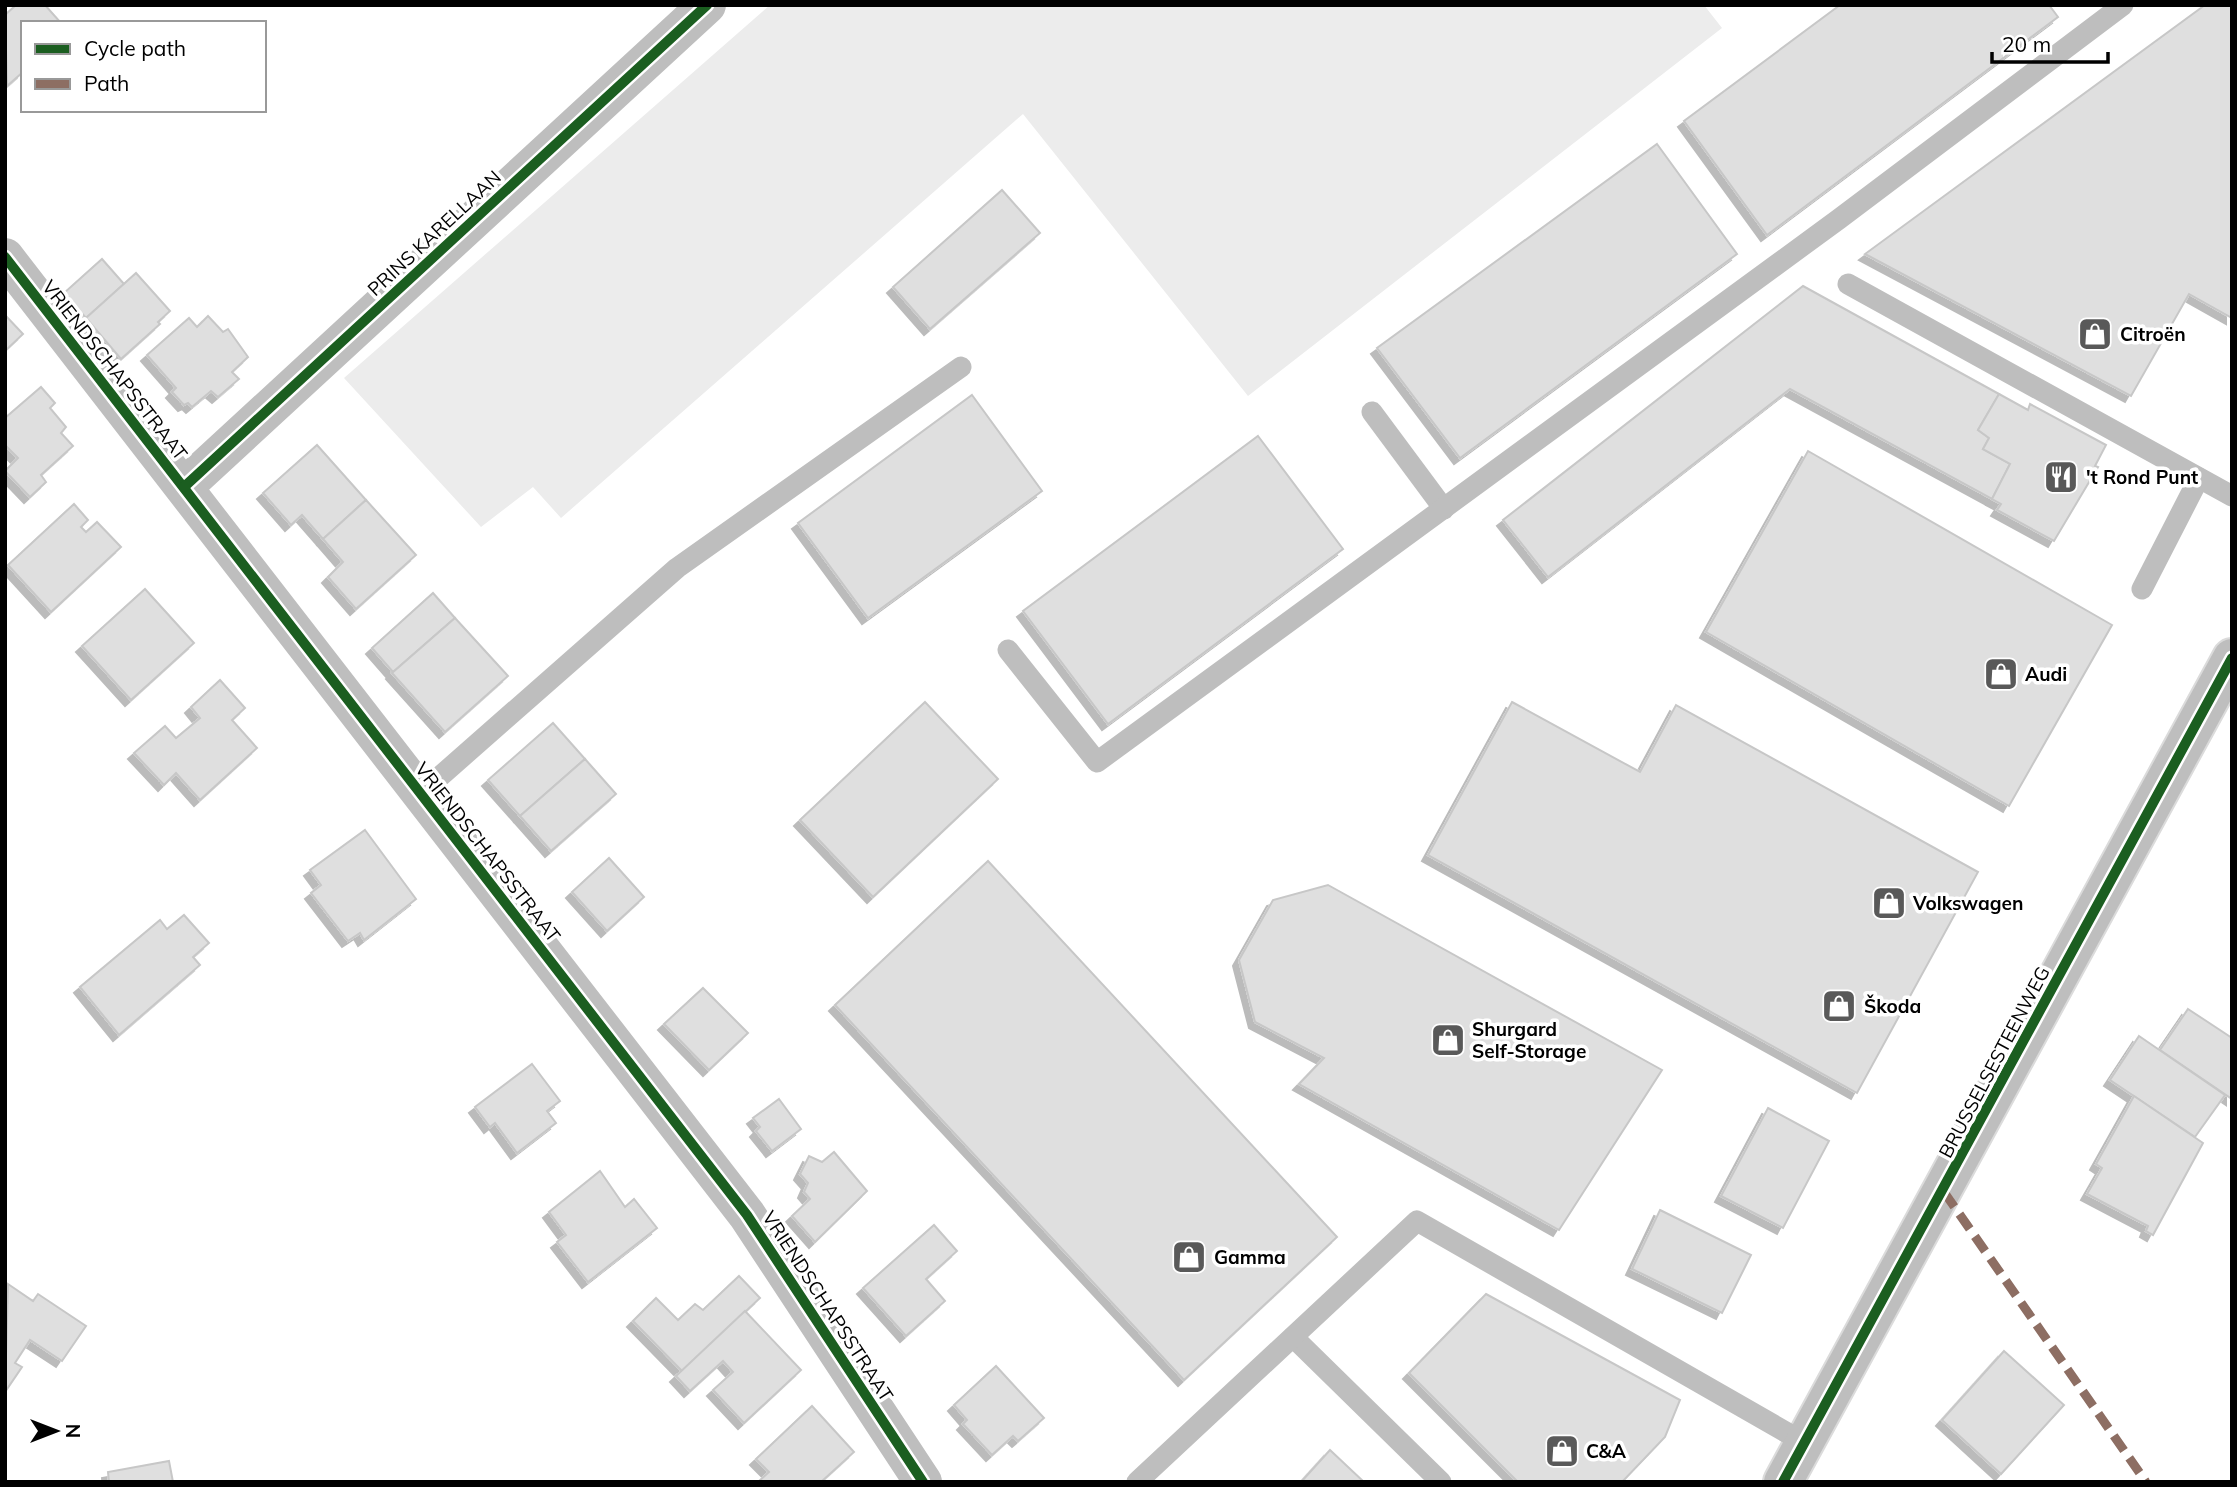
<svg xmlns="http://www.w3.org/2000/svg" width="2237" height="1487" font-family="Mulish,sans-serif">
  <defs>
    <filter id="shadow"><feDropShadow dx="-6" dy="6" stdDeviation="0" flood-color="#0004"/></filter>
  </defs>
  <rect width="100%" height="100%" fill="#fff"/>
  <path fill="#ececec" d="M770 5H1704L1722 28 1248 396 1023 114 561 518 533 487 481 527 344 378Z"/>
  <g fill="#dfdfdf" stroke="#c7c7c7" stroke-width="2" filter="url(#shadow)">
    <path d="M16 5H45L61 23H23V72L7 86 5 15Z"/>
    <path d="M1840 5H2049L2058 17 1767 235 1684 121Z"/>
    <path d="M2205 5H2232V318L2189 294 2131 396 1865 254Z"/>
    <path d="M1657 144 1737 254 1460 458 1377 348Z"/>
    <path d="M1002 190 1040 233 930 329 893 287Z"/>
    <path d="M102 259 124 284 86 318 64 293Z"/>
    <path d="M136 273 170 311 158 322 160 324 121 359 86 318Z"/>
    <path d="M1803 286 1999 394 1978 430 1989 438 1983 449 2010 464 1992 499 1790 389 1548 577 1503 520Z"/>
    <path d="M5 315 23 334 5 351Z"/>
    <path d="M208 316 223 332 228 329 248 357 232 372 239 379 218 397 211 391 192 407 188 403 184 405 172 392 176 388 147 355 189 318 197 327Z"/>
    <path d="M41 387 55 403 50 408 66 427 61 433 73 446 41 475 46 482 30 497 5 471 18 458 5 445V418Z"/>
    <path d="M1999 394 2028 410 2030 404 2106 445 2095 466 2098 467 2054 541 1997 510 2001 504 1992 499 2010 464 1983 449 1989 438 1978 430Z"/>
    <path d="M972 395 1042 491 868 618 798 523Z"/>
    <path d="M1258 436 1343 549 1108 724 1023 611Z"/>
    <path d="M317 445 366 500 323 539 302 515 291 525 263 493Z"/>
    <path d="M1808 451 2112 625 2009 806 1706 632Z"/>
    <path d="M366 500 416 555 356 609 328 577 343 562 323 539Z"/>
    <path d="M74 504 88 520 81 527 86 532 97 522 121 547 51 612 8 565Z"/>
    <path d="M145 589 194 643 131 700 82 646Z"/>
    <path d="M433 593 455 618 393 672 372 648Z"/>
    <path d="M455 618 508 676 445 732 392 673Z"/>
    <path d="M220 680 245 708 232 720 257 748 200 800 176 773 164 785 134 753 165 726 176 738 200 718 191 707Z"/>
    <path d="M925 702 998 779 873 897 800 820Z"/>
    <path d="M1512 702 1640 772 1676 705 1978 872 1857 1093 1428 855Z"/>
    <path d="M553 723 585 759 520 816 488 780Z"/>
    <path d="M585 759 616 794 551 851 520 816Z"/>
    <path d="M365 830 416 899 364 940 360 933 348 941 311 893 321 885 310 870Z"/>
    <path d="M609 858 644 897 607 931 572 892Z"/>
    <path d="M988 861 1337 1237 1184 1380 835 1005Z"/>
    <path d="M1328 885 1662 1070 1559 1230 1299 1084 1324 1058 1255 1022 1239 960 1273 900Z"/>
    <path d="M184 915 209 943 193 957 200 965 119 1035 80 987 160 920 167 929Z"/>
    <path d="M703 988 748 1033 709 1070 664 1024Z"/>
    <path d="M2188 1009 2232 1038V1099L2160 1050Z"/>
    <path d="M2139 1036 2225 1095 2195 1137 2110 1080Z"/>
    <path d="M532 1064 560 1101 547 1111 556 1123 517 1153 495 1123 490 1127 475 1107Z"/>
    <path d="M2134 1096 2203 1143 2153 1235 2146 1231 2148 1226 2087 1194 2102 1168 2096 1164Z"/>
    <path d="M779 1099 801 1129 772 1151 756 1131 760 1127 753 1118Z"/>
    <path d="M1768 1108 1829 1141 1783 1228 1721 1196Z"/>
    <path d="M834 1152 867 1191 815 1242 792 1216 810 1199 804 1192 808 1183 800 1174 809 1156 822 1162Z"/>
    <path d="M600 1171 625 1207 634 1199 657 1228 588 1282 557 1242 566 1235 549 1212Z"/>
    <path d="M1660 1210 1751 1255 1722 1313 1632 1269Z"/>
    <path d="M934 1225 957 1251 926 1279 945 1301 906 1336 863 1288Z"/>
    <path d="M739 1276 760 1298 682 1371 633 1321 656 1298 678 1320 695 1304 703 1310Z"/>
    <path d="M8 1284 33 1301 38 1294 86 1326 62 1361 30 1340 15 1363 22 1367 5 1392Z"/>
    <path d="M1486 1294 1680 1400 1665 1437 1622 1482H1518L1409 1373Z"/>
    <path d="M745 1311 801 1370 744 1423 713 1390 733 1372 723 1361 690 1391 676 1376Z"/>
    <path d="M2004 1351 2064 1405 2001 1474 1942 1420Z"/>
    <path d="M996 1366 1044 1418 1018 1441 1013 1436 992 1455 963 1424 967 1420 954 1405Z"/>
    <path d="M812 1406 854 1452 821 1482H758L769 1472 756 1459Z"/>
    <path d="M1330 1450 1364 1482H1301Z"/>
    <path d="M169 1461 173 1482H109L108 1472Z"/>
  </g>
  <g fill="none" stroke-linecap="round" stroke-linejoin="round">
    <g stroke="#dbdbdb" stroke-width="42">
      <path id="primary" d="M1783 1482 2232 658"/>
    </g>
    <g stroke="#bebebe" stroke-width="21">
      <path d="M1848 284 2232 496"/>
      <path d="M1372 412 1444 509"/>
      <path d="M2142 589 2199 478"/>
      <path d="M1008 650 1097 762 1839 219 2123 5"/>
      <path d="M420 794 677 568 961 367"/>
      <path d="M1293 1337 1441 1482"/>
      <path d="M1137 1482 1417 1221 1805 1443"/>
    </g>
    <g stroke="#bebebe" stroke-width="38">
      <path d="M5 257 747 1215 923 1482"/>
      <path d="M184 487 707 5"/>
    </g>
    <use href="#primary" stroke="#bebebe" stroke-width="38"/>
    <path stroke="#8d6e63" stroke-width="9" stroke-dasharray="18 9" stroke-linecap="butt" d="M1944 1192 2146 1482"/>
    <g stroke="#fff" stroke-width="15">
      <g id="cycleway">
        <path d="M5 257 747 1215 923 1482"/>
        <path d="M184 487 707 5"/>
        <path d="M1783 1482 2232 658"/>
      </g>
    </g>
    <use href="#cycleway" stroke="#1b5e20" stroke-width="10"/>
  </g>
  <defs>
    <g id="shop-square" transform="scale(1.75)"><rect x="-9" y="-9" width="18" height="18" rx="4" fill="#595959" stroke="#fff"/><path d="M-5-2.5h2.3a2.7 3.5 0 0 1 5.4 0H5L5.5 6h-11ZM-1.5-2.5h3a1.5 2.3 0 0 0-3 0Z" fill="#fff"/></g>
    <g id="restaurant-square" transform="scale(1.75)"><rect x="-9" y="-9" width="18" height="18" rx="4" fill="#595959" stroke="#fff"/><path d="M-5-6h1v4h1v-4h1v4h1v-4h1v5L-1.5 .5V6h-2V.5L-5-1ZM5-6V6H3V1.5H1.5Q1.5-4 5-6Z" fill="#fff"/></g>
  </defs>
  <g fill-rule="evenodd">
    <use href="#shop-square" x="2095" y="334"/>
    <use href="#restaurant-square" x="2061" y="477"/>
    <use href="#shop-square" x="2001" y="674"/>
    <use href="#shop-square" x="1889" y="903"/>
    <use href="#shop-square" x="1839" y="1006"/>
    <use href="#shop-square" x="1448" y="1040"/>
    <use href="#shop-square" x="1189" y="1257"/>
    <use href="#shop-square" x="1562" y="1451"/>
  </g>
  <g text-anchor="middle" stroke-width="7" stroke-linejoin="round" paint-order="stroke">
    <g font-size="19" fill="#000" stroke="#fff">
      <text transform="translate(434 233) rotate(-43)" y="7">PRINS KARELLAAN</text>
      <text transform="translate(115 370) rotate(52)" y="7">VRIENDSCHAPSSTRAAT</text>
      <text transform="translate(488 852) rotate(52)" y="7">VRIENDSCHAPSSTRAAT</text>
      <text transform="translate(1994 1062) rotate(-62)" y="7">BRUSSELSESTEENWEG</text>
      <text transform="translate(828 1306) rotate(57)" y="7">VRIENDSCHAPSSTRAAT</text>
    </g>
    <g font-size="19" font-weight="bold" fill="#000" stroke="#fff" text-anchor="start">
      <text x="2120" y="341">Citroën</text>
      <text x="2086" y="484">'t Rond Punt</text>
      <text x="2025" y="681">Audi</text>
      <text x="1913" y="910">Volkswagen</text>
      <text x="1864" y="1013">Škoda</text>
      <text x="1472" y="1036">Shurgard<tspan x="1472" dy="22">Self-Storage</tspan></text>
      <text x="1214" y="1264">Gamma</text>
      <text x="1586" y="1458">C&amp;A</text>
    </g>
  </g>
  <rect width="2237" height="1487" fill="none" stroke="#000000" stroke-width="14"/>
  <rect x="21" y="21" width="245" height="91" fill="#ffffff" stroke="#999999" stroke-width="2"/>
  <rect x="35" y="44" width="35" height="10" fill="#1b5e20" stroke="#999999" stroke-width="2"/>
  <text x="84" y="56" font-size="21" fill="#000000">Cycle path</text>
  <rect x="35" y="79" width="35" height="10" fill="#8d6e63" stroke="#999999" stroke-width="2"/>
  <text x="84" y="91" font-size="21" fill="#000000">Path</text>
  <g transform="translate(56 1431) rotate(90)" stroke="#ffffff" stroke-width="5" paint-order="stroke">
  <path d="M0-5L12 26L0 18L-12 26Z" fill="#000000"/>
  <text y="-10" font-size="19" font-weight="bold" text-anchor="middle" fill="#000000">N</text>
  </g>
  <path d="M1992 52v10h116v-10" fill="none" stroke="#000000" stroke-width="3.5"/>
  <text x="2002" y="52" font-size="21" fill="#000000" stroke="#ffffff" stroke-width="5" paint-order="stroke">20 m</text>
</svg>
